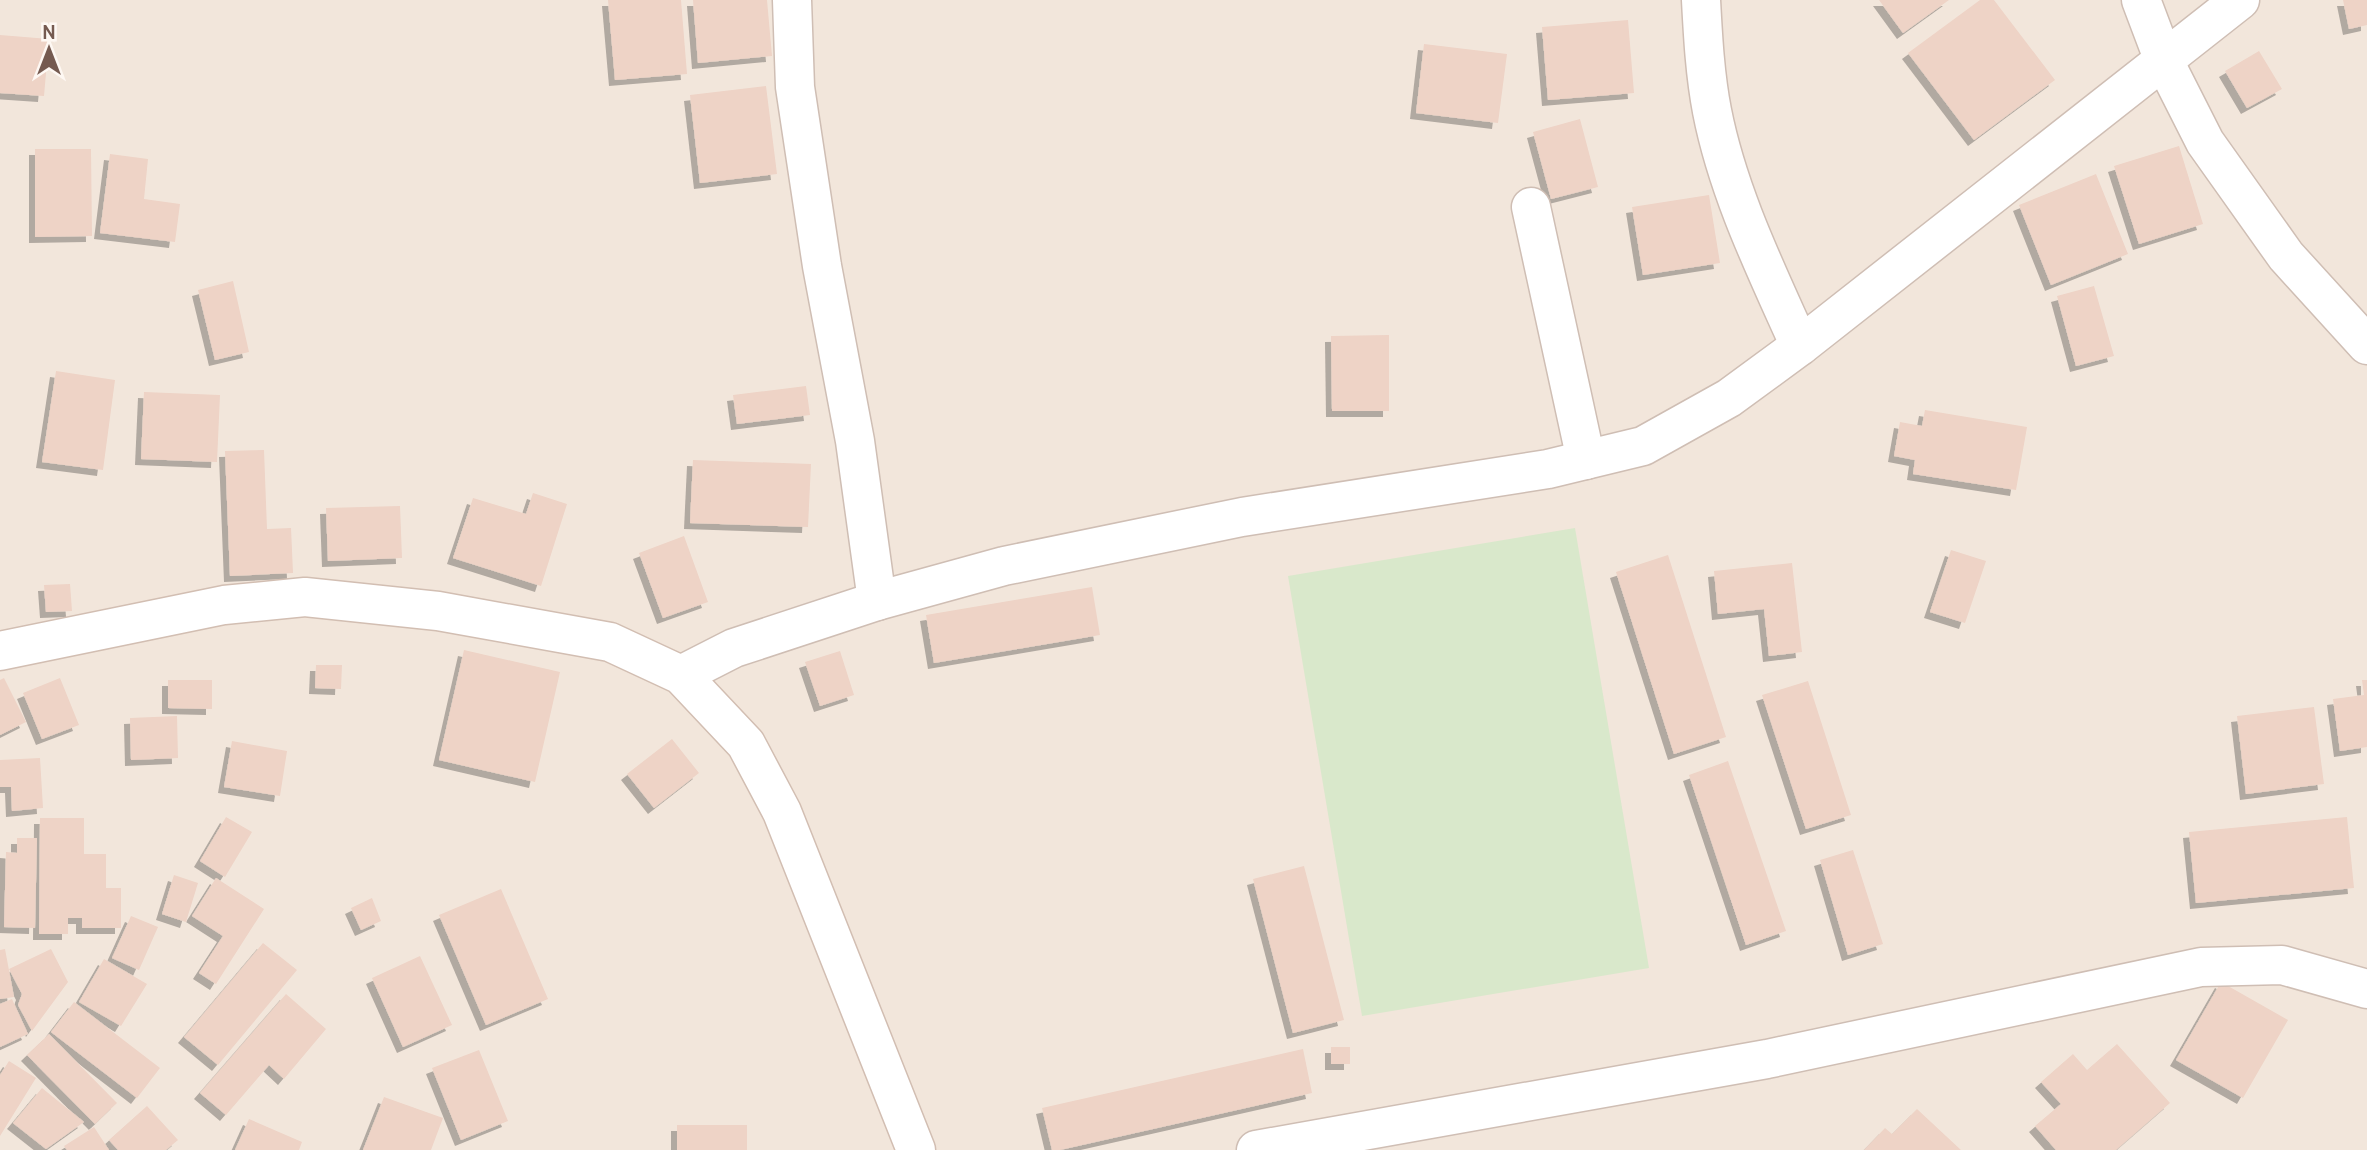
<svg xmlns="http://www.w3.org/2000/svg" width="2367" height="1150" font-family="Cabin,sans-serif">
  <defs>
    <filter id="shadow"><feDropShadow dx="-6" dy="6" stdDeviation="0" flood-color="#0004"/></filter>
  </defs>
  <rect width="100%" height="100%" fill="#fbf4ec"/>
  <rect fill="#f2e6db" x="0" y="0" width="2367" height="1150"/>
  <path fill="#d9e8cb" d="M1575 528 1649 968 1362 1016 1288 576Z"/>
  <g fill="#eed3c6" filter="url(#shadow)">
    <path d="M608 0H681L687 74 615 80Z"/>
    <path d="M693 0H767L772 56 698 63Z"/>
    <path d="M1879 0H1949L1903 33Z"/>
    <path d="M1980 0H1994L2055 80 1974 140 1908 53Z"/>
    <path d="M2343 0H2367V25L2349 29Z"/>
    <path d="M1628 20 1634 93 1548 100 1542 27Z"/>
    <path d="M0 35 49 39 44 96 0 93Z"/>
    <path d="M1424 44 1507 54 1498 123 1416 113Z"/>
    <path d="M2259 51 2282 89 2247 108 2225 71Z"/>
    <path d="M766 86 777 174 700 183 690 95Z"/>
    <path d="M1580 119 1598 187 1551 199 1533 132Z"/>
    <path d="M2179 146 2203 224 2139 244 2114 166Z"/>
    <path d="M35 149H91L92 236 35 237Z"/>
    <path d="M110 154 148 159 144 199 180 204 175 242 100 233Z"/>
    <path d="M2096 174 2128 254 2051 285 2019 205Z"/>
    <path d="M1709 195 1720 263 1643 275 1632 207Z"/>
    <path d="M233 281 249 352 215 360 198 290Z"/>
    <path d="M2094 286 2114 356 2076 366 2057 296Z"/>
    <path d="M1389 335V411H1332L1331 336Z"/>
    <path d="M56 371 115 380 103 470 42 462Z"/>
    <path d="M806 386 810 415 737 424 733 395Z"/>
    <path d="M144 392 220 395 217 462 141 459Z"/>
    <path d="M1925 410 2027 427 2016 490 1913 474 1915 460 1894 456 1900 422 1922 426Z"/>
    <path d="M264 450 267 529 291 528 293 573 230 576 225 451Z"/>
    <path d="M693 460 811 464 808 527 690 523Z"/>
    <path d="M533 493 567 504 541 586 453 558 473 498 526 514Z"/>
    <path d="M400 506 402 558 328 561 326 508Z"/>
    <path d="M684 536 708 602 663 618 639 553Z"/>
    <path d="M1951 550 1986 561 1965 623 1930 612Z"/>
    <path d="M1668 555 1726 737 1674 754 1616 572Z"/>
    <path d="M1792 563 1802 652 1769 656 1764 609 1718 614 1714 571Z"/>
    <path d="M70 584 72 611 46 612 44 585Z"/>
    <path d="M1092 587 1100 635 934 663 926 615Z"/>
    <path d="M464 650 560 672 535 782 439 760Z"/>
    <path d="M840 651 854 695 820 706 805 662Z"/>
    <path d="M316 665H342L341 689 315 688Z"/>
    <path d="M4 678 26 722 0 735V680Z"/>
    <path d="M60 678 79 725 42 739 23 693Z"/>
    <path d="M168 680H212V709L168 708Z"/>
    <path d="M2362 680H2367V747L2340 751 2333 699 2364 695Z"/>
    <path d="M1808 681 1851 815 1806 829 1762 695Z"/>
    <path d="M2314 707 2324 784 2246 794 2237 716Z"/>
    <path d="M177 716 178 758 131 760 130 718Z"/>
    <path d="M672 739 699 773 654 808 627 774Z"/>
    <path d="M232 741 287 751 280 796 224 787Z"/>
    <path d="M40 758 43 808 12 811 11 787H0V760Z"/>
    <path d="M1728 761 1786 931 1746 945 1689 775Z"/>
    <path d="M226 817 252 832 225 877 200 861Z"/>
    <path d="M2347 817 2354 888 2196 903 2189 832Z"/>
    <path d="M40 818H84V854H106V888H121V928H82V918H68V934H39Z"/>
    <path d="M17 838H37L35 928 4 927 6 852 17 853Z"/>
    <path d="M1853 850 1883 944 1848 955 1820 860Z"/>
    <path d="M1304 866 1344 1020 1293 1033 1253 879Z"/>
    <path d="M174 875 198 883 186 922 162 914Z"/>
    <path d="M216 878 264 909 216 984 199 973 223 936 192 916Z"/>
    <path d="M501 889 548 999 486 1025 439 915Z"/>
    <path d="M372 898 381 921 361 930 351 908Z"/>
    <path d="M131 916 158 927 139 970 112 958Z"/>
    <path d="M263 943 297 970 218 1065 184 1037Z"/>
    <path d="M5 949 14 997 0 999V950Z"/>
    <path d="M51 949 68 982 32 1031 18 1005 22 994 9 969Z"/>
    <path d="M420 956 452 1025 403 1047 372 978Z"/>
    <path d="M104 959 147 984 121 1026 79 1002Z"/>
    <path d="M2221 982 2288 1020 2243 1098 2176 1060Z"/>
    <path d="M286 994 326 1029 284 1079 269 1065 226 1115 200 1093Z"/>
    <path d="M12 999 28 1034 0 1047V1004Z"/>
    <path d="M74 1002 160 1068 137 1098 51 1032Z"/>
    <path d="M49 1034 117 1103 95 1124 27 1055Z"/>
    <path d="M2117 1044 2170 1103 2116 1150H2056L2035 1126 2061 1104 2041 1082 2073 1054 2087 1070Z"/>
    <rect x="1331" y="1047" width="19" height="17"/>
    <path d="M1303 1049 1312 1093 1060 1150H1052L1042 1108Z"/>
    <path d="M479 1050 508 1121 461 1140 432 1068Z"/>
    <path d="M9 1061 36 1078 0 1136V1075Z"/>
    <path d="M42 1088 84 1122 46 1149 13 1123Z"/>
    <path d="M384 1097 443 1118 431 1150H363Z"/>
    <path d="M147 1106 178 1140 166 1150H118L109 1140Z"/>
    <path d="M1917 1109 1961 1150H1864L1885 1128 1892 1134Z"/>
    <path d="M249 1119 302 1142 299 1150H235Z"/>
    <rect x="677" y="1125" width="70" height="25"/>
    <path d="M94 1127 109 1150H67L64 1146Z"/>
  </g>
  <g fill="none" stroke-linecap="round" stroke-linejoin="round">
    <g stroke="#cfbeb4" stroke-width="41">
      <g id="street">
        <path d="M792 0 795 87 822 266 855 441 877 601"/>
        <path d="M1701 0C1703 37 1705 75 1712 111 1728 193 1766 270 1800 346"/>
        <path d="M2141 0 2164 61 2205 142 2286 256 2367 345"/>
        <path d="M1531 207 1586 460"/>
        <path d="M681 675 734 648 877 601 1004 566 1242 517 1548 469 1643 446 1729 398 1800 346 2240 0"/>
        <path d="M1256 1150 1767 1059 2201 967 2282 965 2367 989"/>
      </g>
    </g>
    <g stroke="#d2beb2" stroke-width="41">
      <path id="secondary" d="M0 651 224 605 305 597 438 611 610 642 681 675 746 744 782 812 916 1150"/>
    </g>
    <use href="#street" stroke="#fff" stroke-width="38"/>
    <use href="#secondary" stroke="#fff" stroke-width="38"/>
  </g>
  <g transform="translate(49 49)" stroke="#fef8f3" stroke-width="5" paint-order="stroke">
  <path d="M0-5L12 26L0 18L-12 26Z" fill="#755a50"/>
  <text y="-10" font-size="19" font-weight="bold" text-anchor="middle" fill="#755a50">N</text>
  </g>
</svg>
